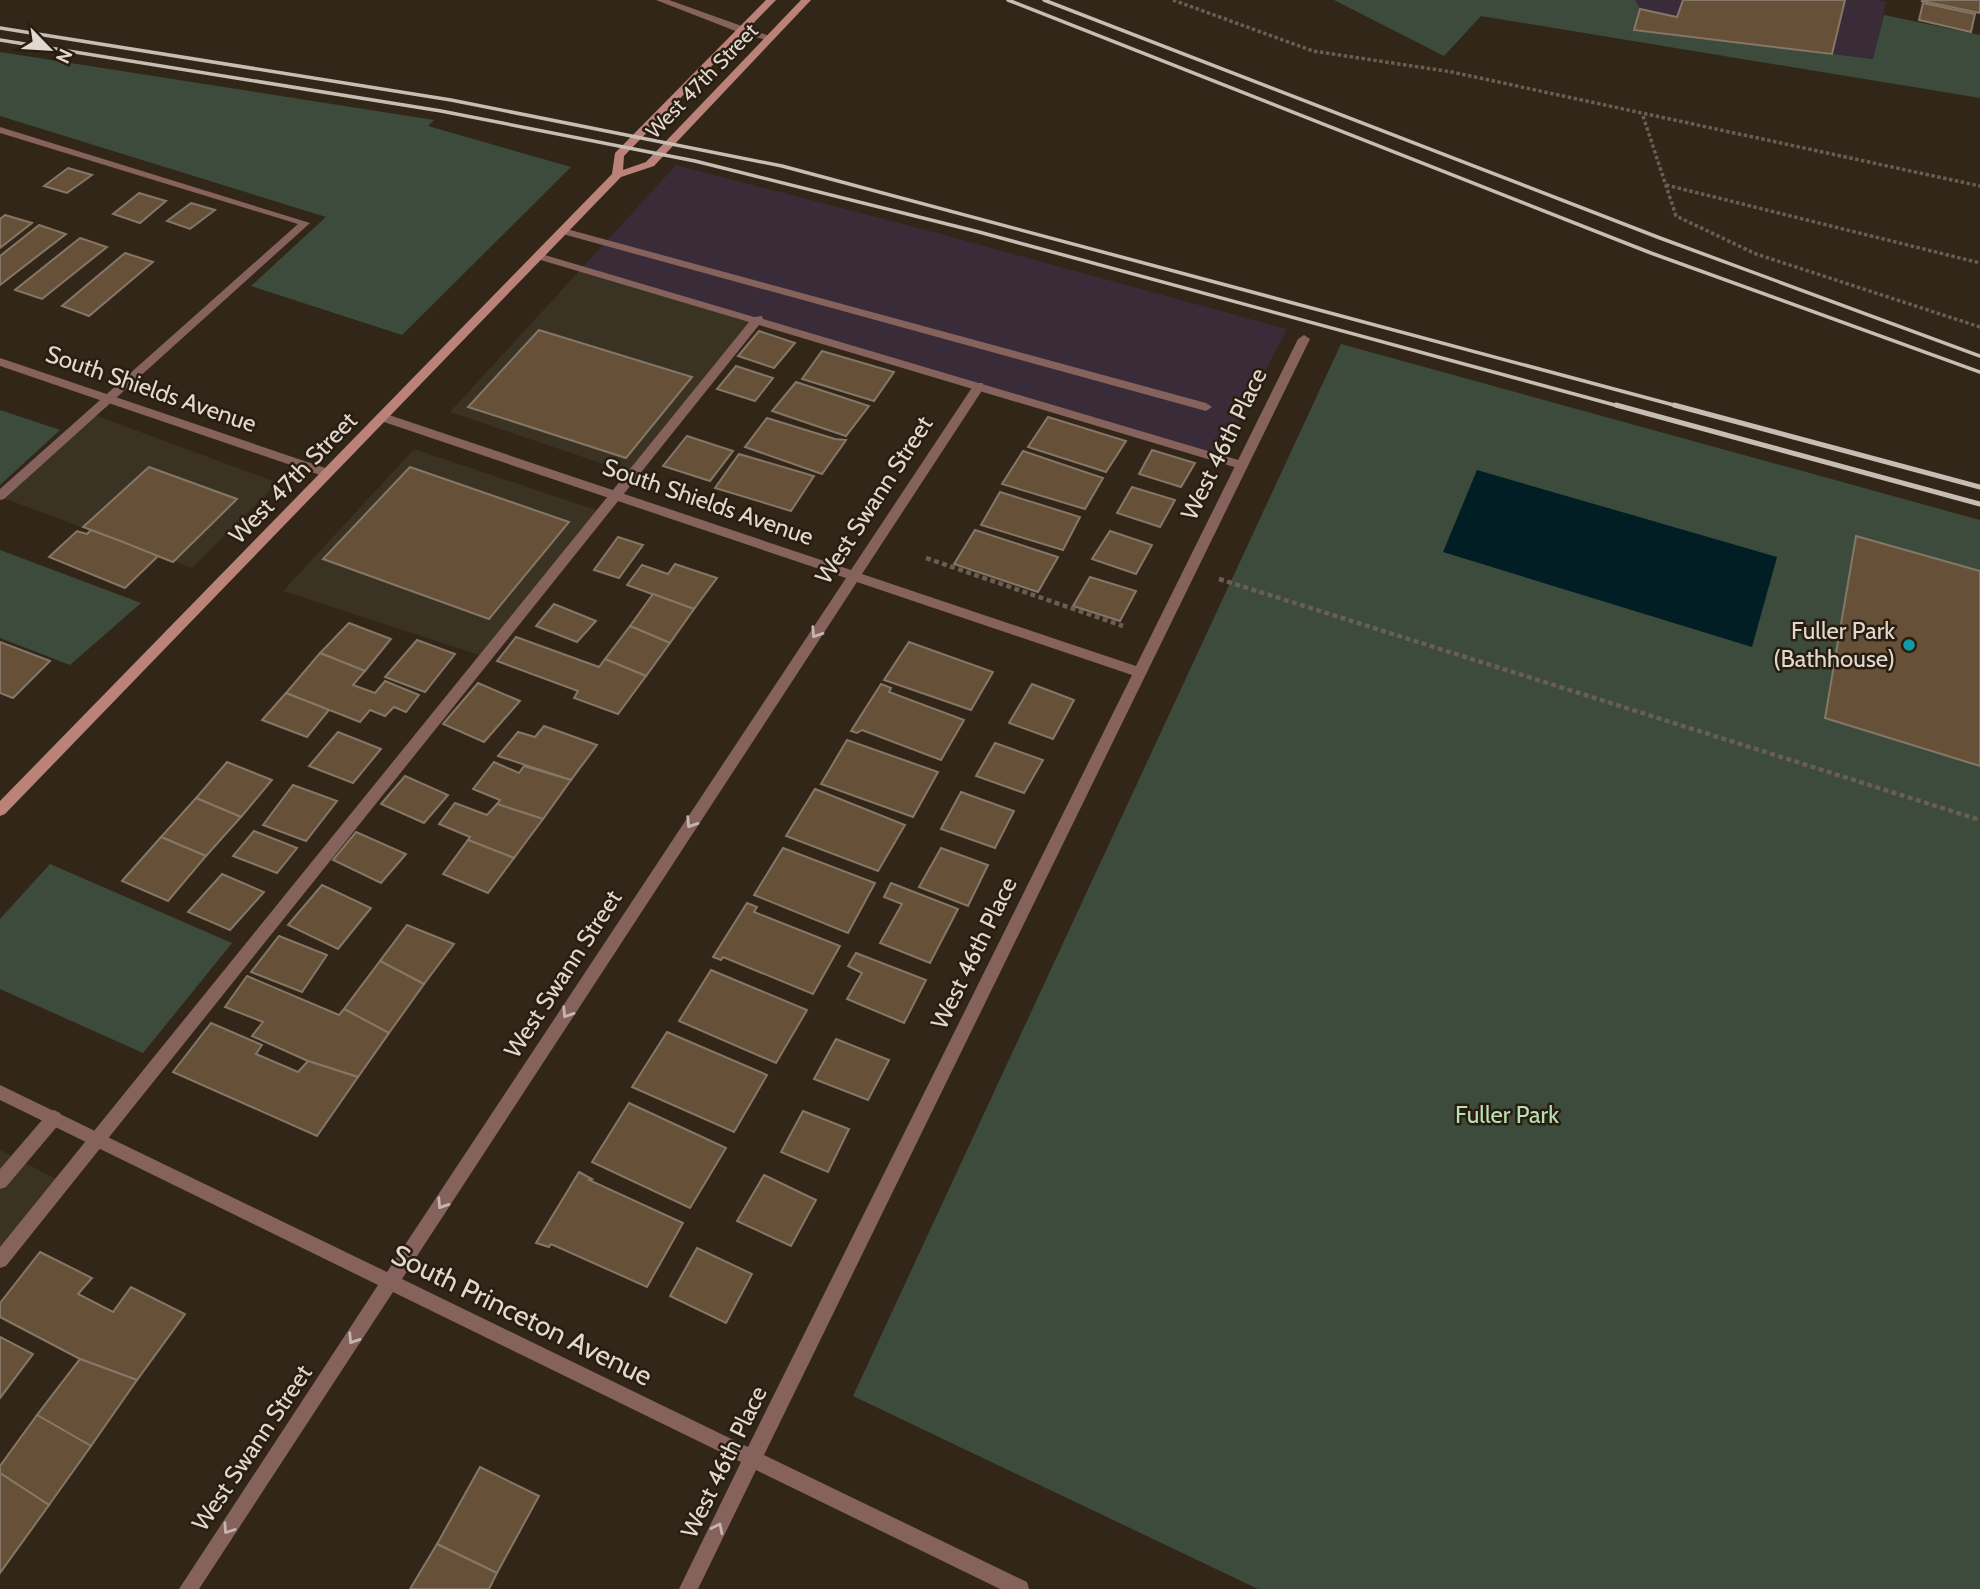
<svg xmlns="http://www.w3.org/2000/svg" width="1980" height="1589" font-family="Cabin,sans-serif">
  <rect width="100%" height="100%" fill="#322618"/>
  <g fill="#3a3222">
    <path d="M582 268 758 319 633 474 450 412Z"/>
    <path d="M92 414 278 483 192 568 0 497Z"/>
    <path d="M414 449 602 512 485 657 283 591Z"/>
    <path d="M0 1150 62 1182 0 1260Z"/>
  </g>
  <g fill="#392b37">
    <path d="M1635 0H1876L1886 2 1874 59 1634 30 1640 9Z"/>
    <path d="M676 165 926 230 1287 329 1220 459 582 268Z"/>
  </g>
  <g fill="#3d4b3d">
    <path d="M1334 0H1635L1640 9 1634 30 1873 59 1884 15 1980 35V98L1481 16 1444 56Z"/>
    <path d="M0 52 434 120 428 126 571 167 402 335 251 286 326 217 0 116Z"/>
    <path d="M1341 344 1980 520V1589H1258L853 1396Z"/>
    <path d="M0 410 60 430 0 485Z"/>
    <path d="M0 550 141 603 70 665 0 638Z"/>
    <path d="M50 864 232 943 143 1053 0 989V919Z"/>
  </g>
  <path fill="#011e24" d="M1477 470 1777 557 1752 647 1443 552Z"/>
  <g fill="#665138" stroke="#857767" stroke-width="2">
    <path d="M1683 0H1845L1832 54 1634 30 1640 9 1677 17Z"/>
    <path d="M1980 0V13L1922 1 1923 0Z"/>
    <path d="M1923 3 1975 14 1971 32 1919 20Z"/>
    <path d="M68 168 92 175 67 193 44 186Z"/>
    <path d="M139 193 166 201 140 223 113 214Z"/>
    <path d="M191 203 215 210 190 229 167 221Z"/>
    <path d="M5 215 32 223 0 248V219Z"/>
    <path d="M39 225 66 234 0 285V256Z"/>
    <path d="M80 238 107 247 42 299 15 290Z"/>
    <path d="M125 253 153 262 89 316 62 306Z"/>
    <path d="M539 330 692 377 626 458 468 407Z"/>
    <path d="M759 331 795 343 774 368 738 356Z"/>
    <path d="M822 351 894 372 874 401 802 379Z"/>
    <path d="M736 366 773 378 755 401 717 389Z"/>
    <path d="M796 382 869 406 846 436 772 411Z"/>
    <path d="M1048 417 1126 441 1106 472 1028 447Z"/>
    <path d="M767 418 835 439 846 440 822 474 745 447Z"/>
    <path d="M687 436 733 451 710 481 663 466Z"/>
    <path d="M1152 450 1195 463 1181 487 1139 474Z"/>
    <path d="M1023 451 1103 478 1085 509 1002 484Z"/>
    <path d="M739 454 814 476 791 511 715 488Z"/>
    <path d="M149 467 237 499 173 562 83 527Z"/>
    <path d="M410 467 569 522 489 619 323 559Z"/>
    <path d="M1132 487 1175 500 1160 527 1117 513Z"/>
    <path d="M1000 492 1080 517 1063 550 981 525Z"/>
    <path d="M91 530 123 542 158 556 125 588 49 557 77 531 87 534Z"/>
    <path d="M975 530 1058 557 1038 592 954 564Z"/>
    <path d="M1110 531 1152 545 1136 574 1092 559Z"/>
    <path d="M1856 536 1980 571V766L1825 718Z"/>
    <path d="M618 537 643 545 619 578 594 570Z"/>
    <path d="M675 564 717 578 694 609 627 585 642 565 668 574Z"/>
    <path d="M1090 577 1136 591 1120 621 1073 606Z"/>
    <path d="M653 594 694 609 670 643 630 626Z"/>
    <path d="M554 604 596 621 577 642 536 626Z"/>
    <path d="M349 623 391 639 365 671 320 653Z"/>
    <path d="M630 626 670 643 646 676 605 659Z"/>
    <path d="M516 637 599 667 605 659 646 676 618 714 574 698 578 691 497 661Z"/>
    <path d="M417 640 455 654 425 692 385 677Z"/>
    <path d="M0 642 50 661 13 698 0 693Z"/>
    <path d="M909 642 993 672 971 710 884 680Z"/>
    <path d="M320 653 365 671 353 685 375 693 385 681 419 695 406 712 394 707 385 716 370 710 360 722 286 693Z"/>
    <path d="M478 683 520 701 484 742 443 724Z"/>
    <path d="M881 684 891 688 889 692 964 720 941 760 862 730 857 733 851 731Z"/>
    <path d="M1032 684 1074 700 1053 739 1009 723Z"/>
    <path d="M286 693 329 710 307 737 262 720Z"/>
    <path d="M544 726 597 745 571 780 498 756 518 732 535 737Z"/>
    <path d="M338 732 381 749 353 783 309 766Z"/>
    <path d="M847 740 938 772 913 817 821 784Z"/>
    <path d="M995 743 1043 760 1024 793 976 776Z"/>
    <path d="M227 762 272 780 241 817 196 798Z"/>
    <path d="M494 762 519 773 524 766 571 780 543 819 497 804 500 800 473 789Z"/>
    <path d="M405 776 448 795 424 823 381 804Z"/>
    <path d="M293 785 337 801 306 841 263 825Z"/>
    <path d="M815 789 905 825 878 871 786 836Z"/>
    <path d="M961 792 1014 811 995 848 941 829Z"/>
    <path d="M196 798 241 817 206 856 161 837Z"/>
    <path d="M455 803 487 815 497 804 543 819 514 858 468 840 470 837 439 824Z"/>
    <path d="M254 831 297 848 277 873 233 856Z"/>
    <path d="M356 832 406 854 381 883 333 860Z"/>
    <path d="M161 837 206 856 168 901 122 881Z"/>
    <path d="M468 840 514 858 488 893 443 874Z"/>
    <path d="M783 848 875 883 848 933 754 895Z"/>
    <path d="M941 848 988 865 968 906 919 887Z"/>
    <path d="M222 874 264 892 230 930 188 912Z"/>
    <path d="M891 883 958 909 930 963 880 943 902 904 884 897Z"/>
    <path d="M322 885 371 908 338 949 288 925Z"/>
    <path d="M747 903 757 907 754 912 840 946 813 994 723 957 721 960 713 957Z"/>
    <path d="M407 925 454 944 424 984 380 961Z"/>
    <path d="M279 936 327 955 302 992 251 972Z"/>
    <path d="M856 953 926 980 904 1023 847 999 862 973 848 966Z"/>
    <path d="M380 961 424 984 389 1033 344 1009Z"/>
    <path d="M711 970 807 1010 776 1063 679 1021Z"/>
    <path d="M247 976 339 1015 344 1009 389 1033 358 1077 308 1061 252 1036 263 1022 225 1007Z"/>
    <path d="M211 1023 262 1045 256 1054 298 1072 308 1061 358 1077 317 1136 173 1072Z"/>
    <path d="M667 1032 767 1075 734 1132 632 1087Z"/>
    <path d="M836 1039 889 1060 868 1100 814 1079Z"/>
    <path d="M629 1103 726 1148 690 1208 592 1162Z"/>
    <path d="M803 1111 849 1129 828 1172 781 1152Z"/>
    <path d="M579 1172 592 1179 589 1180 683 1223 647 1287 551 1244 549 1247 536 1243Z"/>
    <path d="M764 1175 816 1200 791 1246 737 1221Z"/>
    <path d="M697 1248 752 1274 726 1323 670 1296Z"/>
    <path d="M40 1252 92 1278 78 1294 113 1312 131 1287 185 1314 137 1380 80 1359 0 1317V1303Z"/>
    <path d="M0 1337 33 1354 0 1398Z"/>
    <path d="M80 1359 137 1380 91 1446 37 1415Z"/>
    <path d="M37 1415 91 1446 49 1505 0 1473V1466Z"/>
    <path d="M480 1467 539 1496 497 1573 437 1544Z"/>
    <path d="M0 1473 49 1505 0 1573Z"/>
    <path d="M437 1544 497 1573 489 1589H410Z"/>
  </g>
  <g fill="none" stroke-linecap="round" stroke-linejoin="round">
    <g stroke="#685e51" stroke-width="3.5" stroke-dasharray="3.5 2.5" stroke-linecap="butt">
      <path d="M1173 0 1313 51 1452 72 1980 186"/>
      <path d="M1643 116 1676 216 1756 254 1980 327"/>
      <path d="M1666 185 1980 263"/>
    </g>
    <g stroke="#685e51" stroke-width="4.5" stroke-dasharray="5 3.5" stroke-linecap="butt">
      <path d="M926 558 1123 626"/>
      <path d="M1219 579 1980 820"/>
    </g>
    <g fill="#86625d" fill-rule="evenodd">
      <path d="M656 0H669L775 38 770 41 738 32Z"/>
      <path d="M0 127 310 223 4 499 0 500V489L298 224 0 133Z"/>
      <path d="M563 228 1206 403 1212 407 1206 411 559 233 558 231Z"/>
      <path d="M538 253 754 317 762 316 763 319 1245 462 1247 465 1241 469 759 325 6 1266 0 1268V1247L749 322 534 258V254Z"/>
      <path d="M54 1110 60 1113 62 1118 60 1123 6 1187 0 1189V1169L48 1113Z"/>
    </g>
    <g fill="#86625d" fill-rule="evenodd">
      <path d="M1304 335 1310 339 764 1455 1027 1582 1029 1589H1000L756 1470 698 1589H679L741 1462 393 1292 199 1589H179L378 1285 0 1100V1085L387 1272 846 578 378 420V414H386L851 570 975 383H983V389L862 574 1136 666 1298 339ZM857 582 1132 675 748 1447 402 1279Z"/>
      <path d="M0 358 331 470 333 473 331 476H323L0 366Z"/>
    </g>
    <path fill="#bb8279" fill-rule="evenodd" d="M766 0H776L624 156 623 170 646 162 801 0H811L654 166 621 177 5 814 0 816V801L612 174 615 153Z"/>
    <g stroke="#c6beb4" stroke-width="3.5">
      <path d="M1008 0 1651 253 1980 372"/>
      <path d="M1044 0 1660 238 1980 356"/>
      <path d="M0 28 451 100 782 166 1681 407"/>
      <path d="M0 40 441 111 695 161 979 232 1622 407"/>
    </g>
    <g stroke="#c6beb4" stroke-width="5">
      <path d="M1616 405 1980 504"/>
      <path d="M1674 405 1980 487"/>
    </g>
  </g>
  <defs><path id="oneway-chevron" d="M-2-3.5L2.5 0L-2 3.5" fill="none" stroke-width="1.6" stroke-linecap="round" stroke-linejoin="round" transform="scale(1.75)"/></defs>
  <g stroke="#c6b5ae">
    <use href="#oneway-chevron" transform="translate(816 633) rotate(123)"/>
    <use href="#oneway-chevron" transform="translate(691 823) rotate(123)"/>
    <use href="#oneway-chevron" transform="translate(567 1013) rotate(123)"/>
    <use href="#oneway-chevron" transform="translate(442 1204) rotate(123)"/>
    <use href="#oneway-chevron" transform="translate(353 1339) rotate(123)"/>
    <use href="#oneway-chevron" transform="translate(718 1528) rotate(-64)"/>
    <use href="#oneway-chevron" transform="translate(228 1529) rotate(124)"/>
  </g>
  <circle fill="#0f9aa8" stroke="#281d0f" stroke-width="2.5" cx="1909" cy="645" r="7"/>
  <g text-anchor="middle" stroke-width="5" stroke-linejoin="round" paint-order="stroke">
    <g font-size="21" fill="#e1d9d0" stroke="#281d0f">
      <text transform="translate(702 81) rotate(-46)" y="7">West 47th Street</text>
    </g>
    <g font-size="24" fill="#e1d9d0" stroke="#281d0f">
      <text transform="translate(151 389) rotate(19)" y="8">South Shields Avenue</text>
      <text transform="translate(1224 444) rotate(-64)" y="8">West 46th Place</text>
      <text transform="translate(293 478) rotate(-46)" y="8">West 47th Street</text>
      <text transform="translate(874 500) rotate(-57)" y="8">West Swann Street</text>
      <text transform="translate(708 502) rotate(19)" y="8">South Shields Avenue</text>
      <text transform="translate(974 953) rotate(-64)" y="8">West 46th Place</text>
      <text transform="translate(563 974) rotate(-57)" y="8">West Swann Street</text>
      <text transform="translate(252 1448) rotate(-56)" y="8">West Swann Street</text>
      <text transform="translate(724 1462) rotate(-64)" y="8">West 46th Place</text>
    </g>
    <g font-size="24" fill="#e1d9d0" stroke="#281d0f" text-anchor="end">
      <text x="1895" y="639">Fuller Park<tspan x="1895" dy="28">(Bathhouse)</tspan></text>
    </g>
    <g font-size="24" fill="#b5e1b4" stroke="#281d0f">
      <text x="1507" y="1123">Fuller Park</text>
    </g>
    <g font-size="28" fill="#e1d9d0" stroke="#281d0f">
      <text transform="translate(522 1315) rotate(26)" y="10">South Princeton Avenue</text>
    </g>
  </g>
  <g transform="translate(49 49) rotate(115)" stroke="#281d0f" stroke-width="5" paint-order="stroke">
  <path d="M0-5L12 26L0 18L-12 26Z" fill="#e1d9d0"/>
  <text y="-10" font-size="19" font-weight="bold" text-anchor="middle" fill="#e1d9d0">N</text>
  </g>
</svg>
